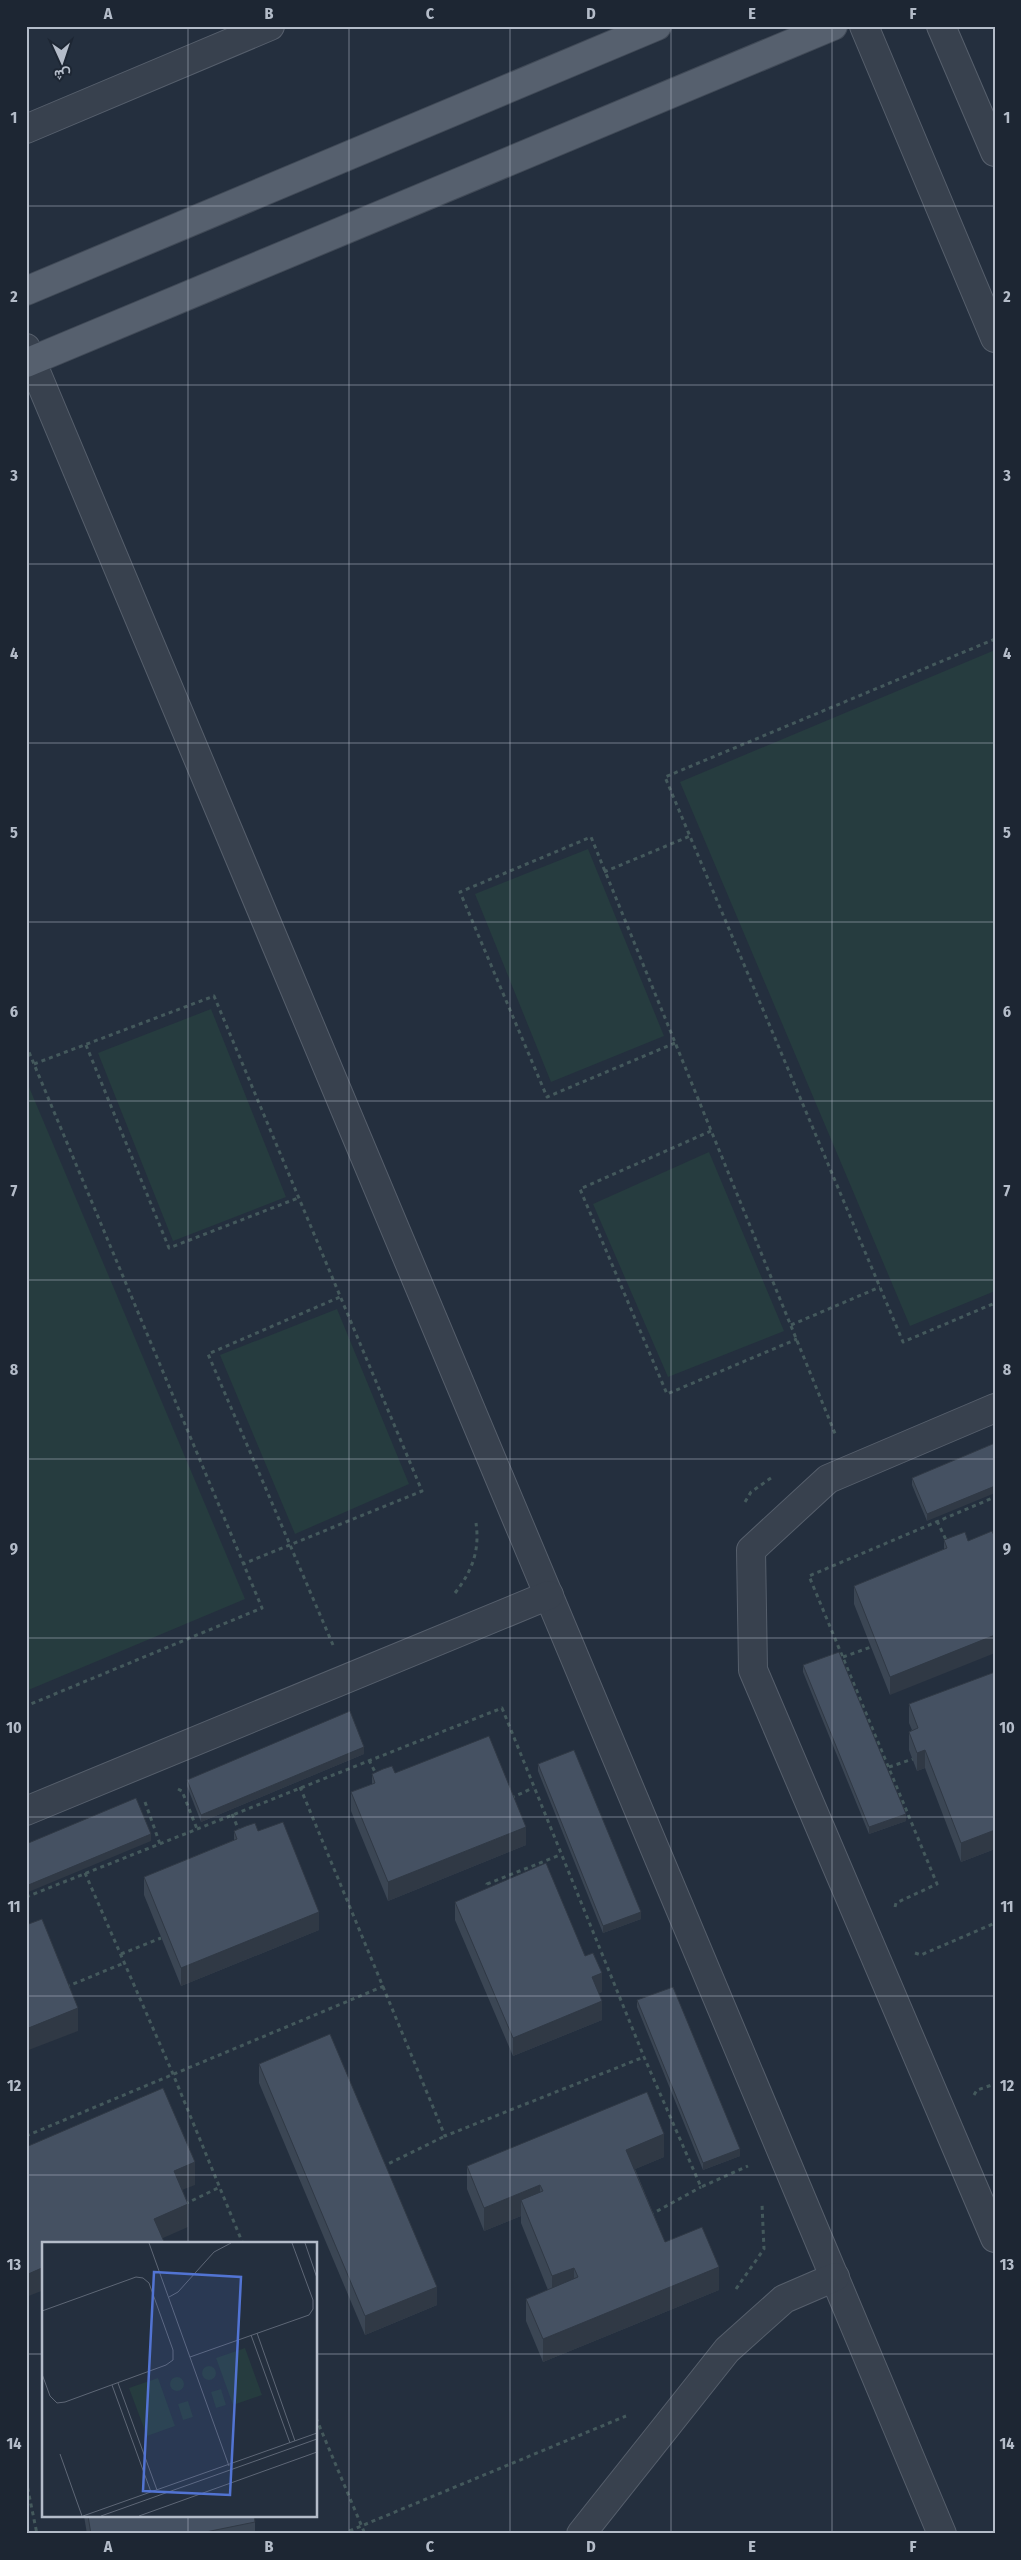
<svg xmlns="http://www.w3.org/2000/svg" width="1021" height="2560" font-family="'Fira Sans Condensed',Vazirmatn,sans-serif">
  <rect width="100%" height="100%" fill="#242f3e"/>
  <g fill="#263c3f">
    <path d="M995 650V1291L910 1326 680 782Z"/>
    <path d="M588 849 664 1036 551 1082 475 894Z"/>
    <path d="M211 1009 286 1197 173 1241 98 1053Z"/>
    <path d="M26 1080 245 1599 26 1691Z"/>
    <path d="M709 1152 784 1331 668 1377 593 1204Z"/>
    <path d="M337 1309 409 1484 295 1534 220 1355Z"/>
  </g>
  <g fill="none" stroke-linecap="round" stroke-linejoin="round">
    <g stroke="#565f6c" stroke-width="30">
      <g id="minor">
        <path d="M864 26 995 338"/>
        <path d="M941 26 995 152"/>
        <path d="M26 129 270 26"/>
        <path d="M26 348 942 2534"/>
        <path d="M995 1408 828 1479 751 1550 753 1670 995 2238"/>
        <path d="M26 1811 549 1595"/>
        <path d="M581 2534 727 2350 784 2299 835 2277"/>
      </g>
    </g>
    <g stroke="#414a57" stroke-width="30">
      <g id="major">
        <path d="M26 291 657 26"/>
        <path d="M26 363 833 26"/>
      </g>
    </g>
    <g stroke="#44595c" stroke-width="3" stroke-dasharray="4 4" stroke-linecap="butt">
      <path d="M995 639 665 777 903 1342 995 1303"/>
      <path d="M604 872 690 836"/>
      <path d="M675 1043 547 1097 460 892 591 837 836 1436"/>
      <path d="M26 1045 262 1608 26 1706"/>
      <path d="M86 1045 169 1248 298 1198"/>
      <path d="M34 1064 214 996 422 1491 243 1564"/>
      <path d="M711 1131 580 1189 667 1394 797 1339"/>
      <path d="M791 1325 880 1287"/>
      <path d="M745 1502 751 1492 771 1478"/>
      <path d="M937 1521 948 1544"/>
      <path d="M455 1593C472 1571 480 1551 476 1523"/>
      <path d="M333 1645 208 1354 340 1297"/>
      <path d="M843 1657 871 1647"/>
      <path d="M369 1760 377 1776"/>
      <path d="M889 1767 913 1759"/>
      <path d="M300 1787 445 2136 644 2057"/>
      <path d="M178 1789 182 1791 197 1829"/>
      <path d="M511 1798 533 1788"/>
      <path d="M145 1802 160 1844"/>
      <path d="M232 1814 240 1833"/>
      <path d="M85 1873 173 2074 243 2244"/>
      <path d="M491 1891 487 1884 560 1855"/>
      <path d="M26 1897 502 1708 644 2057 701 2187 748 2166"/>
      <path d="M895 1907 896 1903 937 1884 809 1576 995 1497"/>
      <path d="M915 1953 921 1955 995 1923"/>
      <path d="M121 1954 161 1938"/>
      <path d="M66 1987 124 1963"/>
      <path d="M974 2095 977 2090 995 2084"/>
      <path d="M26 2136 384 1986"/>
      <path d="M382 2167 445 2136"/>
      <path d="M185 2204 220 2187"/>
      <path d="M650 2215 701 2187"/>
      <path d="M736 2289 764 2249 762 2204"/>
      <path d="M316 2418 365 2534"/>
      <path d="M26 2480 37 2534"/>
      <path d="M342 2534 626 2416"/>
    </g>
    <use href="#minor" stroke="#38414e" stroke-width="28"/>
    <use href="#major" stroke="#56606e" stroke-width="28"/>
  </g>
  <g fill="#3b4654">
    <path d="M995 1443 927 1521 912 1485V1478Z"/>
    <path d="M944 1540 968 1541 890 1695 854 1604V1586L944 1549Z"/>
    <path d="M803 1665 906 1821 869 1834 803 1672Z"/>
    <path d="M995 1672V1849L961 1862 925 1768 917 1771 909 1750V1732L912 1730 909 1723V1704Z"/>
    <path d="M364 1754 201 1822 187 1786V1780Z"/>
    <path d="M538 1764 641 1919 603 1933 538 1771Z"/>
    <path d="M395 1773 526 1845 388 1901 351 1811V1792L372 1784V1774Z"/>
    <path d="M234 1831H258L319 1930 181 1986 144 1895V1877L234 1840Z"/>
    <path d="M455 1902 585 1956 602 1992 599 1993 602 2020 513 2056 455 1920Z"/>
    <path d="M637 2000 740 2156 703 2170 637 2007Z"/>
    <path d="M259 2064 437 2305 365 2335 259 2083Z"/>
    <path d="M664 2157 635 2169 665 2242 719 2290 543 2362 526 2321V2299L548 2290 521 2223V2216L484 2231 467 2189V2166Z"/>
    <path d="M84 2516H254L255 2522V2534H87Z"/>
  </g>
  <g fill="#303945">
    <path d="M995 1486V1493L927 1521V1514Z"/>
    <path d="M995 1635V1653L890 1695V1677Z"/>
    <path d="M364 1747V1754L201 1822V1815Z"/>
    <path d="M925 1750V1768L917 1771V1753Z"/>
    <path d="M906 1814V1821L869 1834V1827Z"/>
    <path d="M526 1827V1845L388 1901V1882Z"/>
    <path d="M995 1830V1849L961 1862V1843Z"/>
    <path d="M151 1834V1841L26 1893V1886Z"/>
    <path d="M319 1912V1930L181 1986V1968Z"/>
    <path d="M641 1912V1919L603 1933V1926Z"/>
    <path d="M602 1973V1992L592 1996V1977Z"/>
    <path d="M602 2001V2020L513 2056V2038Z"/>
    <path d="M78 2008V2031L26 2051V2029Z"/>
    <path d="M664 2134V2157L626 2173V2150Z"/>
    <path d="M740 2149V2156L703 2170V2163Z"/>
    <path d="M195 2162V2185L174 2193V2171Z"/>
    <path d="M540 2185V2208L521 2200V2216L484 2231V2208Z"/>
    <path d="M188 2204V2227L154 2242V2219Z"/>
    <path d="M44 2267V2290L26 2297V2275Z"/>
    <path d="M719 2267V2290L543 2362V2339Z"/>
    <path d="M574 2268V2290L552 2299V2276Z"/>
    <path d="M437 2287V2305L365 2335V2316Z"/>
  </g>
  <g fill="#455162" stroke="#303945">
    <path d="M995 1443V1486L927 1514 912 1478Z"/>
    <path d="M992 1531 995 1538V1635L890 1677 854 1586 947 1548 944 1540 965 1532 968 1541Z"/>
    <path d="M839 1652 906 1814 869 1827 803 1665Z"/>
    <path d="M995 1672V1830L961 1843 925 1750 917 1753 909 1732 918 1728 909 1704Z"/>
    <path d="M350 1711 364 1747 201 1815 187 1780Z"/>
    <path d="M489 1736 526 1827 388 1882 351 1792 375 1783 372 1774 383 1769 392 1766 395 1773Z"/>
    <path d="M574 1750 641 1912 603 1926 538 1764Z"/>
    <path d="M136 1798 151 1834 26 1886V1844Z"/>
    <path d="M283 1822 319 1912 181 1968 144 1877 237 1839 234 1831 246 1826 255 1823 258 1831Z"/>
    <path d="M546 1863 585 1956 593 1953 602 1973 592 1977 602 2001 513 2038 455 1902Z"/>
    <path d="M42 1919 78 2008 26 2029V1925Z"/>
    <path d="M673 1987 740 2149 703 2163 637 2000Z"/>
    <path d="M330 2034 437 2287 365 2316 259 2064Z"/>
    <path d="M163 2088 195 2162 174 2171 188 2204 154 2219 165 2244H44V2267L26 2275V2147Z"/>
    <path d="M647 2092 664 2134 626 2150 665 2242 702 2227 719 2267 543 2339 526 2299 578 2277 574 2268 552 2276 521 2200 543 2191 540 2185 484 2208 467 2166Z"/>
    <path d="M88 2516H254L255 2522 196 2534H91Z"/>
  </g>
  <path fill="none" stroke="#b4bcc9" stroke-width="1" stroke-opacity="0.55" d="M188 26V2244M349 26V2534M510 26V2534M671 26V2534M832 26V2534M26 206H995M26 385H995M26 564H995M26 743H995M26 922H995M26 1101H995M26 1280H995M26 1459H995M26 1638H995M26 1817H995M26 1996H995M26 2175H995M26 2354H44M316 2354H995M188 2516V2534"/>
  <g transform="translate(42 2242)">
    <rect width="275" height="275" fill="#242f3e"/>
    <path d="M203 106 220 153 191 163 174 116ZM160 131a7 7 0 1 1 14 0a7 7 0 1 1-14 0ZM128 142a7 7 0 1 1 14 0a7 7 0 1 1-14 0ZM116 136 133 184 105 194 87 146ZM179 147 184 163 174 166 169 150ZM146 159 151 175 141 178 136 162Z" fill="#263c3f"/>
    <path fill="none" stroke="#5e6776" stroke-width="1" d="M107 1 187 224M263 1 275 36M127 55 136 50 172 10 189 1M0 69 94 35 101 36 107 41 131 108V118L124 123 23 160 15 161 8 154 0 132M215 91 253 199M209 93 248 201M148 115 267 73 271 67V58L250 1M76 141 115 248M70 143 109 250M18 212 40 274M41 274 275 191M59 274 275 197M97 274 275 210"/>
    <path fill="#5274d3" fill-opacity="0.15" stroke="#5274d3" stroke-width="2.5" d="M112 30 199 35 188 253 101 249Z"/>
    <rect width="275" height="275" fill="none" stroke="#b4bcc9" stroke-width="2.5"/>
  </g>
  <rect width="1021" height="2560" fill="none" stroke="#1d2633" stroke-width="55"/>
  <g transform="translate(62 62) rotate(177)" stroke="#1d2633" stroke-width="4" paint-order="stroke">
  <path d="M0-4L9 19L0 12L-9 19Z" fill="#b4bcc9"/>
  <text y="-8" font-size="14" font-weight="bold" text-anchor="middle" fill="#b4bcc9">ش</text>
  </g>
  <rect x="28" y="28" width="966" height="2504" fill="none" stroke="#b4bcc9" stroke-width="2"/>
  <g font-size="16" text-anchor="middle" font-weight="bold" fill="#b4bcc9">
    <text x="108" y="19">A</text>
    <text x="269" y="19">B</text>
    <text x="430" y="19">C</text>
    <text x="591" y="19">D</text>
    <text x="752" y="19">E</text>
    <text x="913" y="19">F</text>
    <text x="14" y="123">1</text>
    <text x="1007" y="123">1</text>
    <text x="14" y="302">2</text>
    <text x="1007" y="302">2</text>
    <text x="14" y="481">3</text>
    <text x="1007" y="481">3</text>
    <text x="14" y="659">4</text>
    <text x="1007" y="659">4</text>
    <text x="14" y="838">5</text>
    <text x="1007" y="838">5</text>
    <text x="14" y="1017">6</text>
    <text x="1007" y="1017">6</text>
    <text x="14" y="1196">7</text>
    <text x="1007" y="1196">7</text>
    <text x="14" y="1375">8</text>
    <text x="1007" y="1375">8</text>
    <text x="14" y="1554">9</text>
    <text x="1007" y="1554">9</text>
    <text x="14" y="1733">10</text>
    <text x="1007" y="1733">10</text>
    <text x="14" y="1912">11</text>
    <text x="1007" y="1912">11</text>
    <text x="14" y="2091">12</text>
    <text x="1007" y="2091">12</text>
    <text x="14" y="2270">13</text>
    <text x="1007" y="2270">13</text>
    <text x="14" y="2449">14</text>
    <text x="1007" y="2449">14</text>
    <text x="108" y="2552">A</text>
    <text x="269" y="2552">B</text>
    <text x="430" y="2552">C</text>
    <text x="591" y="2552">D</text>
    <text x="752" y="2552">E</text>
    <text x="913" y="2552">F</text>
  </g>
</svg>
